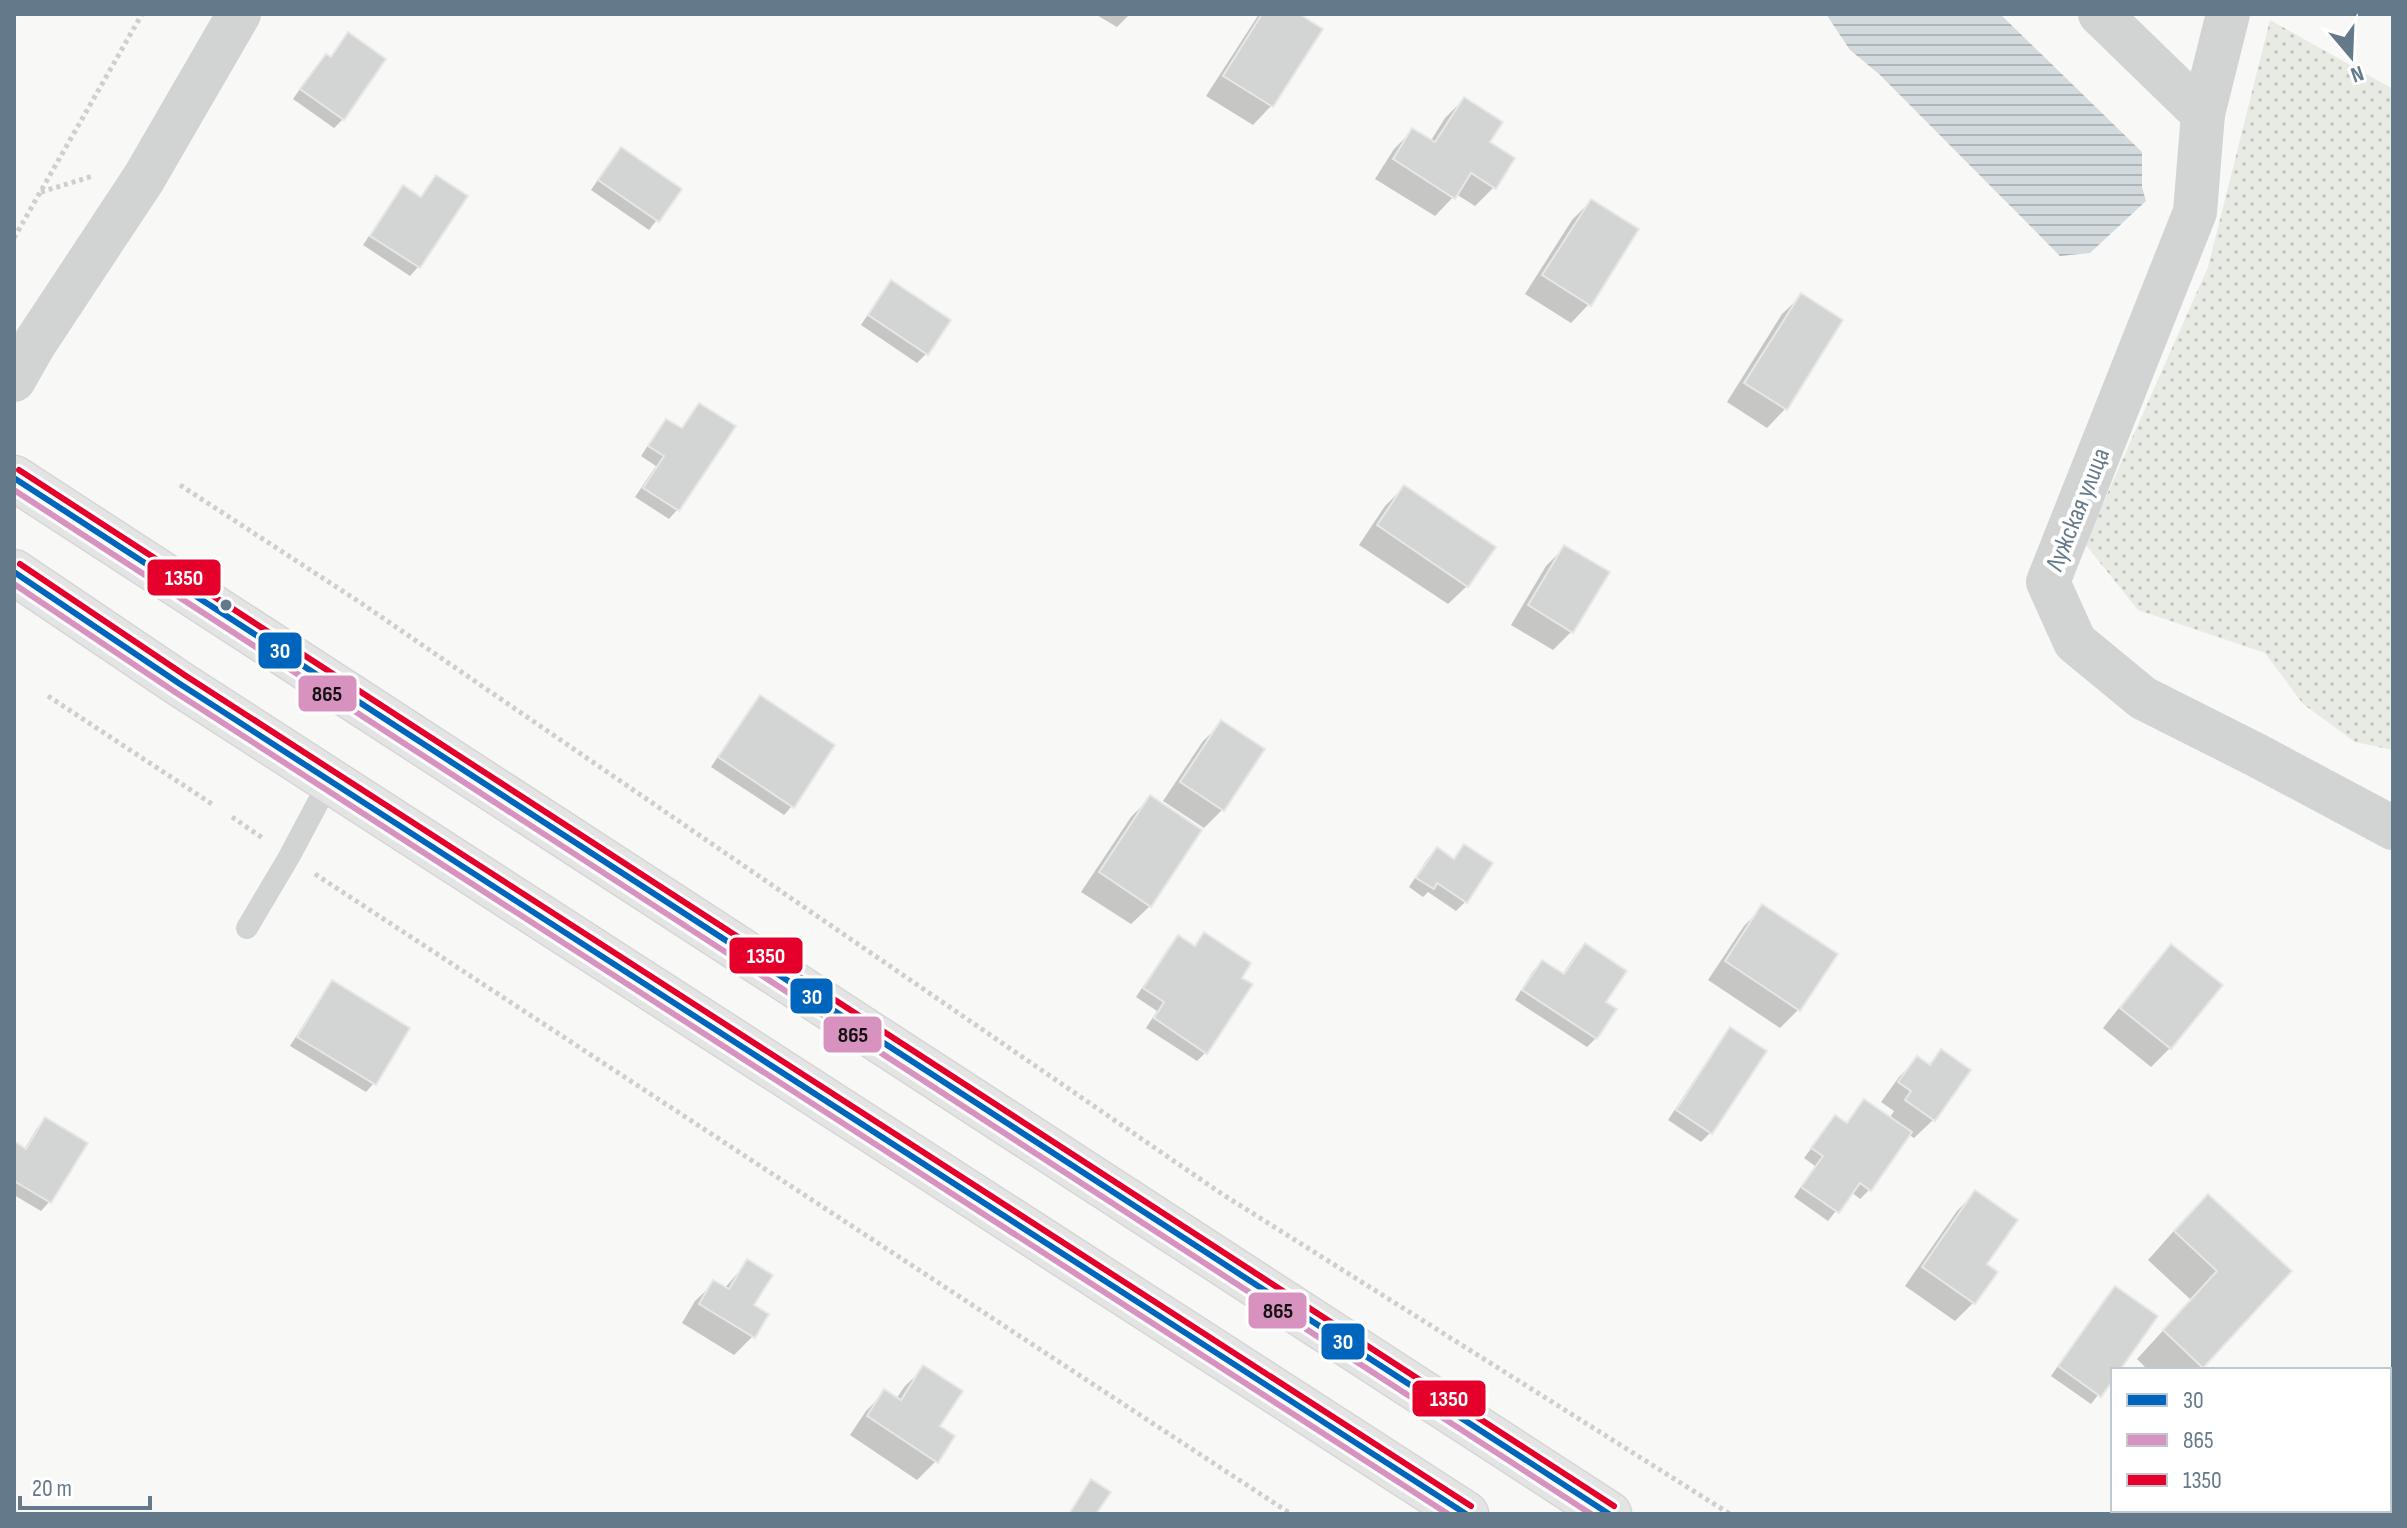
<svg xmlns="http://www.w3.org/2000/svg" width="2407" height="1528" font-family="'Sofia Sans Condensed',sans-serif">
  <defs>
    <pattern id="grass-dots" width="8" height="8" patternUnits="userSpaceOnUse" patternTransform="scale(2)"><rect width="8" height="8" fill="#e8ebe4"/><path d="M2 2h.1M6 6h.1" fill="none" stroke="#c0c3bf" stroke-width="1.8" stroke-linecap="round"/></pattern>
    <pattern id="water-rules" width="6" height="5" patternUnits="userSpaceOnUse" patternTransform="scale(2)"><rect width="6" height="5" fill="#d2dadd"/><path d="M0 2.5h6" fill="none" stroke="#aeb6b9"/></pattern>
  </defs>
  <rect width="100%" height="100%" fill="#f8f8f6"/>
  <path fill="url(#grass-dots)" d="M2270 20 2393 89V750L2355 742 2303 704 2265 653 2138 610 2085 544 2208 267Z"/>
  <path fill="url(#water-rules)" d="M1826 14H2000L2142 152V187L2146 201 2090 253 2060 256 1879 74 1850 50Z"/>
  <g fill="#0003">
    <path d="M1095 14H1130L1117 27Z"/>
    <path d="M1259 14H1295L1320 30 1271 106 1253 125 1206 96Z"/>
    <path d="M348 35 343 119 334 128 293 99 317 65 326 56 329 59Z"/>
    <path d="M1464 99 1488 143 1494 187 1475 206 1456 194 1435 216 1375 179 1394 149 1412 131 1430 142 1445 118Z"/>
    <path d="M622 149 680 190 649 230 591 190 613 158Z"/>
    <path d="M436 177 418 267 410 276 363 245 395 197 404 188 419 199Z"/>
    <path d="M1591 201 1589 304 1571 323 1525 294 1572 220Z"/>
    <path d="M892 282 949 320 926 354 917 363 861 325 883 291Z"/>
    <path d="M1801 296 1785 409 1767 428 1727 402 1782 314Z"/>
    <path d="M699 405 677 510 669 519 635 497 656 466 641 456 658 430 667 421 680 430Z"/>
    <path d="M1404 487 1467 586 1448 604 1359 545 1385 506Z"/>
    <path d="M1565 547 1572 631 1553 650 1511 625 1546 566Z"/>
    <path d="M760 698 792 806 784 815 711 767 751 707Z"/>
    <path d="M1222 723V810L1204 828 1163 801 1203 741Z"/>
    <path d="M1150 798V906L1131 924 1081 892 1131 817Z"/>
    <path d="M1464 846 1465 902 1456 911 1428 892 1423 897 1409 887 1428 858 1437 850 1452 860Z"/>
    <path d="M1763 907 1799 1009 1780 1028 1708 980 1744 926Z"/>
    <path d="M1205 935 1206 1052 1197 1061 1146 1028 1157 1011 1136 997 1169 947 1178 938 1193 948Z"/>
    <path d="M1585 945 1604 1003 1596 1038 1587 1047 1515 1000 1533 971 1542 962 1562 975 1576 954Z"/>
    <path d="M2171 947 2220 985 2170 1048 2151 1067 2103 1028 2153 965Z"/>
    <path d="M333 983 374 1083 366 1092 290 1046 324 992Z"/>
    <path d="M1731 1030 1710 1133 1701 1142 1668 1120 1722 1038Z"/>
    <path d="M1941 1052 1933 1120 1914 1138 1908 1134 1869 1190 1860 1199 1851 1192 1828 1221 1794 1197 1815 1166 1804 1158 1835 1117 1845 1124 1864 1101 1889 1119 1894 1111 1881 1102 1899 1077 1918 1058 1928 1065Z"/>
    <path d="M46 1119 85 1143 49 1202 41 1211 14 1195V1144L24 1150 37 1128Z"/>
    <path d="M1975 1193 1984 1265 1973 1303 1955 1321 1905 1286 1957 1211Z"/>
    <path d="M2180 1224 2289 1271 2198 1370H2148L2137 1359 2191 1300 2148 1260Z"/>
    <path d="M747 1262 753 1336 734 1355 682 1323 695 1301 714 1283 724 1289Z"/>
    <path d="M2115 1288 2117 1370H2113V1376L2091 1404 2051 1376 2106 1297Z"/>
    <path d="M924 1368 937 1427 936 1461 917 1480 850 1435 866 1411 885 1392 896 1399 905 1386Z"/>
    <path d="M2244 1510H2305L2302 1514H2249Z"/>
  </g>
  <g fill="#d3d5d5" stroke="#e7e7e6" stroke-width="2">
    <path d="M1262 14H1299L1323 29 1273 107 1223 76Z"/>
    <path d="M348 32 386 59 344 120 300 89 326 54 331 57Z"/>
    <path d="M1464 97 1503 122 1490 142 1515 158 1496 189 1471 173 1455 199 1393 159 1412 128 1435 142Z"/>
    <path d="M621 147 682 189 659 222 598 180Z"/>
    <path d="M436 175 468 196 420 268 370 236 403 185 421 197Z"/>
    <path d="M1591 199 1639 229 1591 306 1542 275Z"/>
    <path d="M891 280 951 320 928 355 868 315Z"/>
    <path d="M1801 293 1843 320 1787 410 1744 383Z"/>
    <path d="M699 403 736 426 679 511 643 488 664 456 648 446 666 419 682 428Z"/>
    <path d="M1404 485 1496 547 1468 587 1377 525Z"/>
    <path d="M1564 545 1610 572 1573 633 1528 605Z"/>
    <path d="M760 695 835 745 794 808 718 757Z"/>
    <path d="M1221 720 1265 749 1224 811 1180 782Z"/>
    <path d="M1150 795 1202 830 1151 907 1099 872Z"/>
    <path d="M1464 844 1493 863 1467 903 1437 883 1434 889 1416 878 1437 847 1454 859Z"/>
    <path d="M1762 904 1838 954 1800 1011 1725 961Z"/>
    <path d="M1204 932 1251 963 1242 978 1253 984 1207 1054 1154 1018 1164 1002 1143 988 1178 935 1195 946Z"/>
    <path d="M1585 943 1627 971 1606 1002 1617 1009 1597 1039 1522 990 1542 960 1564 974Z"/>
    <path d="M2171 944 2223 985 2171 1049 2120 1008Z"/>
    <path d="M332 980 410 1028 376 1085 297 1037Z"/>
    <path d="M1730 1027 1767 1051 1712 1134 1676 1110Z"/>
    <path d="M1941 1049 1971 1070 1935 1121 1905 1100 1911 1091 1898 1082 1917 1056 1930 1065Z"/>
    <path d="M1864 1099 1912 1132 1871 1191 1860 1183 1839 1213 1801 1187 1823 1156 1811 1148 1835 1115 1847 1123Z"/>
    <path d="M45 1117 88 1143 51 1203 14 1181V1141L26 1149Z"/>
    <path d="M1975 1190 2018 1220 1987 1264 1998 1272 1975 1304 1922 1267Z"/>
    <path d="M2208 1194 2292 1271 2203 1368 2163 1330 2217 1271 2174 1231Z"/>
    <path d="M747 1259 773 1275 754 1305 769 1314 755 1338 699 1304 713 1280 729 1289Z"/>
    <path d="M2115 1286 2158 1316 2120 1370H2113V1380L2101 1397 2058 1366Z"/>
    <path d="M923 1365 963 1391 940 1426 955 1436 938 1463 867 1416 884 1389 901 1400Z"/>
    <path d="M1091 1479 1111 1492 1096 1514H1069Z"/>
    <path d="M2263 1510H2308L2304 1514H2268Z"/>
  </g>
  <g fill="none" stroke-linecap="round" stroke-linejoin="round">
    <g stroke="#d5d6d6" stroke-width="47">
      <g id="highway">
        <path d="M14 478 1609 1514"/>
        <path d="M14 572 180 684 1466 1514"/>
      </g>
    </g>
    <g stroke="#cecfd0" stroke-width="5" stroke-dasharray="4 4" stroke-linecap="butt">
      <path d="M41 192 93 176"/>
      <path d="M14 238 142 14"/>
      <path d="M180 485 361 603 1222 1194 1730 1514"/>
      <path d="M48 696 215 806"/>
      <path d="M232 817 264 839"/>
      <path d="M315 874 1291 1514"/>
      <path d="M2389 1508 2393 1503"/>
    </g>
    <path stroke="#d2d3d3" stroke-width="22" d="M247 928 289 857 330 780"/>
    <g stroke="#d2d3d3" stroke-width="44">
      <path d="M2100 14 2203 114 2195 212 2048 582 2075 642 2143 698 2258 756 2393 828"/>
      <path d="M2203 114 2228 14"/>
      <path d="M14 380 35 343 144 178 239 14"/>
    </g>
    <use href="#highway" stroke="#e4e4e4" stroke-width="44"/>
    <g stroke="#fff" stroke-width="12">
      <g id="bus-1">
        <path d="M14 478 1609 1514"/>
        <path d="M14 572 180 684 1466 1514"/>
      </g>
    </g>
    <g stroke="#fff" stroke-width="12">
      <g id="bus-2">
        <path d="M14 490 1591 1514"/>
        <path d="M14 584 175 692 1448 1514"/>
      </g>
    </g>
    <g stroke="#fff" stroke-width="12">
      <g id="bus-3">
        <path d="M19 470 1614 1506"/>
        <path d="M20 564 186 676 1471 1506"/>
      </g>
    </g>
    <use href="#bus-1" stroke="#0065bd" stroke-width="6"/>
    <use href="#bus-2" stroke="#d892c0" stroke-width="6"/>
    <use href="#bus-3" stroke="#e4002b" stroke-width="6"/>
  </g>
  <circle fill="#64798a" stroke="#fff" stroke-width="3" cx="226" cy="605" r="7"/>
  <g text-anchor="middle" stroke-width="8" stroke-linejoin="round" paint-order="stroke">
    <g font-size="26" fill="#64798a" stroke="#fff">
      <text transform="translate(2077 509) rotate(-68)" y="9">Лужская улица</text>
    </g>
  </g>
  <g stroke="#fff" stroke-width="3">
    <rect x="146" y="558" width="76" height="39" rx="8" fill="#e4002b"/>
    <rect x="257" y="631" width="46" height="39" rx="8" fill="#0065bd"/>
    <rect x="297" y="674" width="61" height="39" rx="8" fill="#d892c0"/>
    <rect x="728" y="936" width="76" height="39" rx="8" fill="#e4002b"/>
    <rect x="789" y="977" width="45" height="38" rx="8" fill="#0065bd"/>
    <rect x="822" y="1015" width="61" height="39" rx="8" fill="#d892c0"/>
    <rect x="1247" y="1291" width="61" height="39" rx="8" fill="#d892c0"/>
    <rect x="1320" y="1322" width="46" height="39" rx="8" fill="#0065bd"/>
    <rect x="1411" y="1379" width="76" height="39" rx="8" fill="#e4002b"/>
  </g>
  <g font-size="22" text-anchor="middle" font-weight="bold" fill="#fff">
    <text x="184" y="585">1350</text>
    <text x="280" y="658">30</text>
    <text x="766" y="963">1350</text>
    <text x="812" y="1004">30</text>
    <text x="1343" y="1349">30</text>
    <text x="1449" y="1406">1350</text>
  </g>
  <g font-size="22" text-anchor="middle" font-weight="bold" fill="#111">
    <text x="327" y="701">865</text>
    <text x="853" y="1042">865</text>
    <text x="1278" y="1318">865</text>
  </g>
  <rect width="2407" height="1528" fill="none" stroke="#64798a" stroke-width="32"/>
  <rect x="2111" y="1368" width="280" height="144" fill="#ffffff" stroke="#c1c9d0" stroke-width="2"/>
  <rect x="2127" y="1394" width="40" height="12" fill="#0065bd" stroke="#c1c9d0" stroke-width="2"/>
  <text x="2183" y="1408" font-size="24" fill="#64798a">30</text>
  <rect x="2127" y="1434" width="40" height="12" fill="#d892c0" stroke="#c1c9d0" stroke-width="2"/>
  <text x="2183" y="1448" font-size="24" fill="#64798a">865</text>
  <rect x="2127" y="1474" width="40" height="12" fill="#e4002b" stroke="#c1c9d0" stroke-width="2"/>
  <text x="2183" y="1488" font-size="24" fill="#64798a">1350</text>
  <g transform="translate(2351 56) rotate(161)" stroke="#ffffff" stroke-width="6" paint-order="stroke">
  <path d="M0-6L14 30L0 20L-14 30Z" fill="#64798a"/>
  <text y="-12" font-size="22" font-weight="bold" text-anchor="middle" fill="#64798a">N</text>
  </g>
  <path d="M20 1496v12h130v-12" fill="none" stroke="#64798a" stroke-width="4"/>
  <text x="32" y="1496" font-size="24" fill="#64798a" stroke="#ffffff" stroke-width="6" paint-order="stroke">20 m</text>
</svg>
